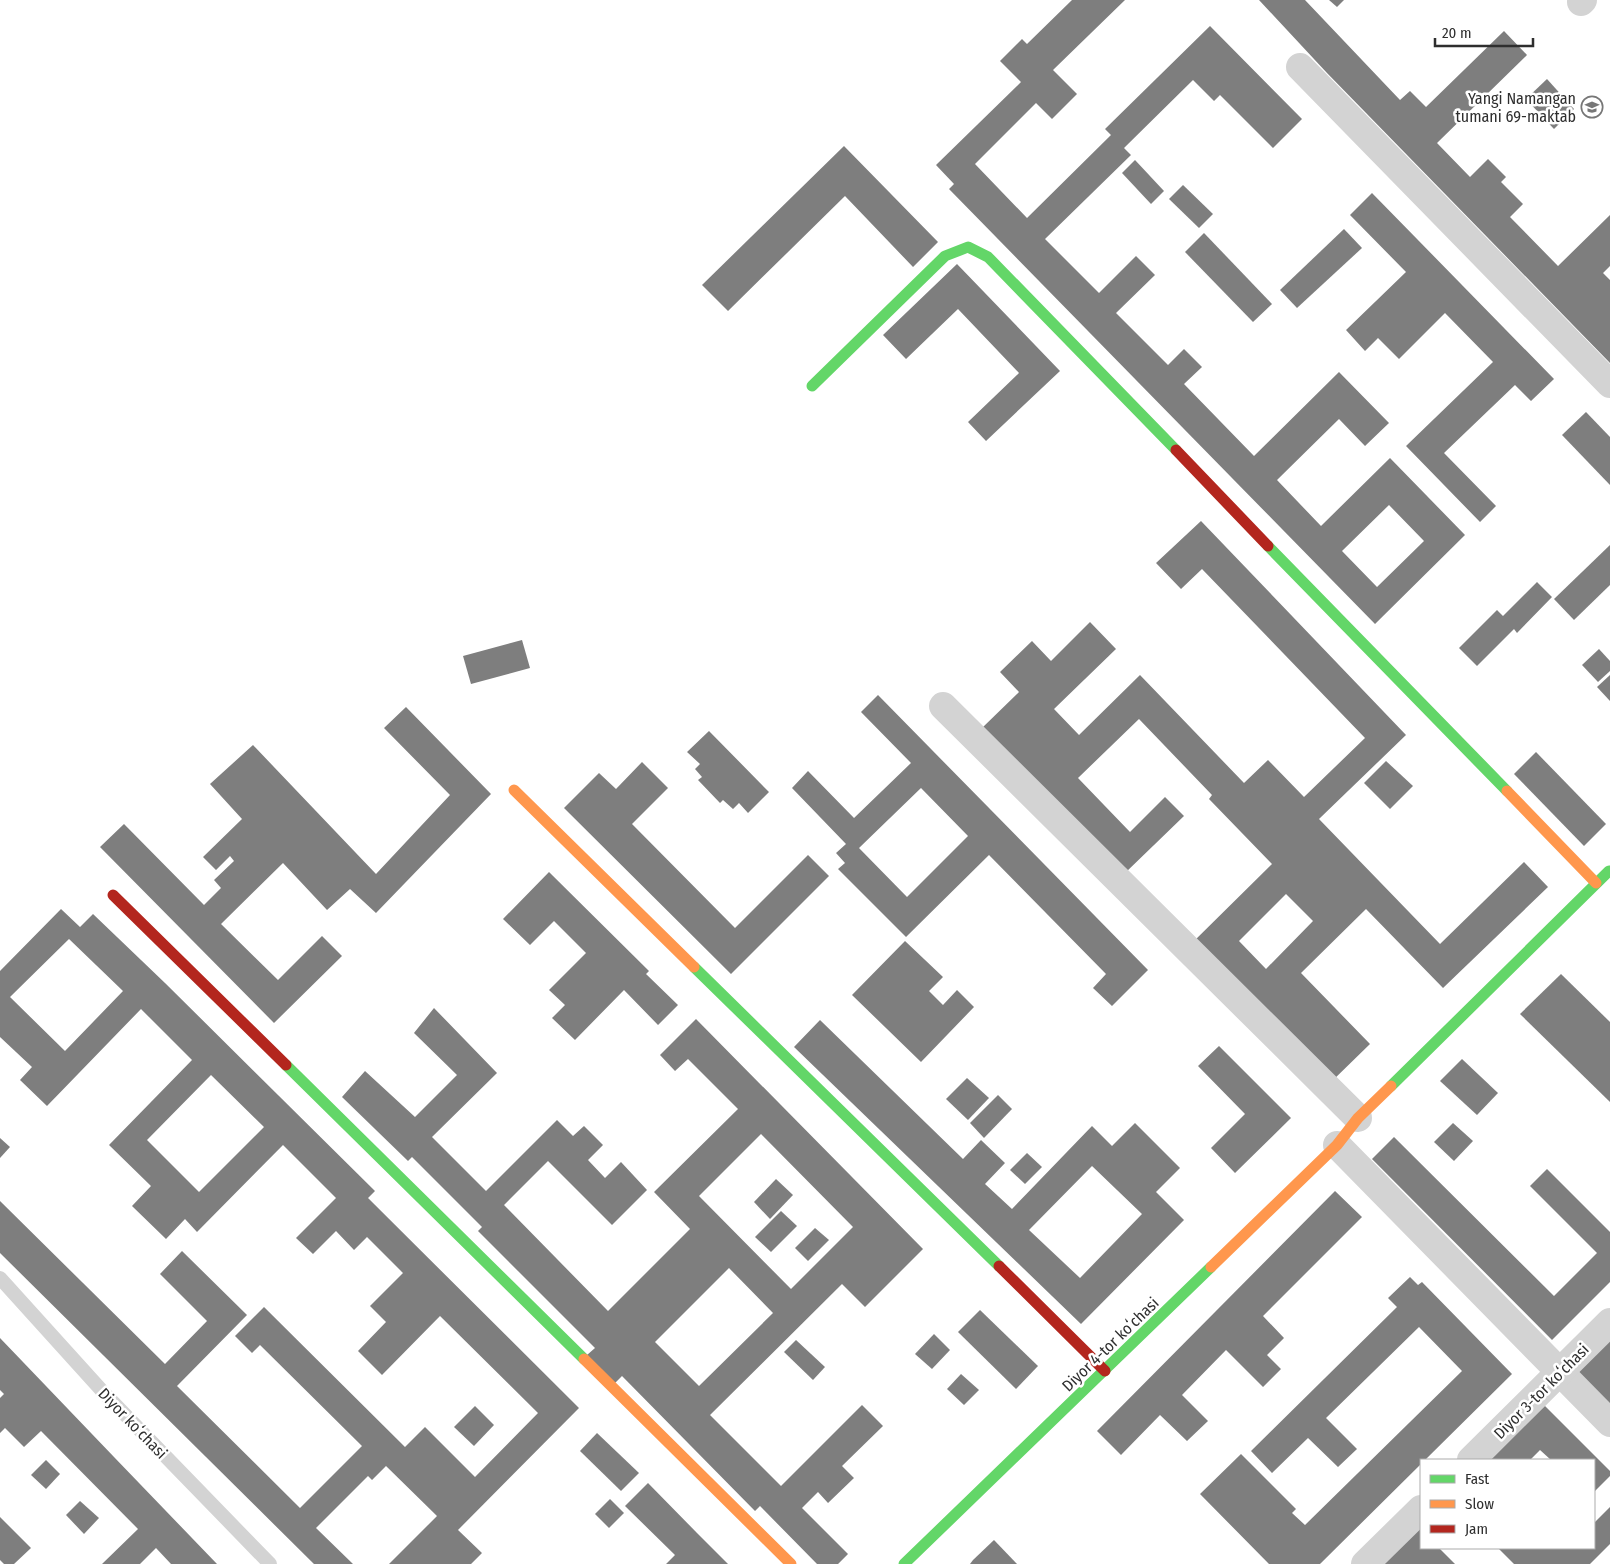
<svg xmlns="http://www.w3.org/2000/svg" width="1610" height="1564" font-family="'Fira Sans Condensed',sans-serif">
  <rect width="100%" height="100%" fill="#fff"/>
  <g fill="#7e7e7e" fill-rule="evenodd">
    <path d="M1072 0H1125L1053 70 1077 94 1052 119 1036 103 975 164 1027 218 1111 135 1105 129 1210 26 1302 119 1273 148 1220 95 1214 101 1193 80 1124 148 1131 155 1045 239 1099 293 1136 256 1155 275 1116 313 1168 365 1184 349 1202 367 1184 384 1254 456 1339 372 1389 423 1365 446 1339 419 1277 480 1321 526 1390 458 1465 535 1375 624 949 189 954 184 936 165 1021 82 1000 61 1022 39 1027 44ZM1389 505 1424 541 1377 587 1342 551Z"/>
    <path d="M1259 0H1305L1400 100 1410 91 1426 107 1504 31 1527 55 1437 143 1470 177 1488 159 1506 177 1501 182 1523 204 1510 217 1558 266 1610 215V266L1603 273 1610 280V363L1327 73Z"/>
    <path d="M1329 0H1344L1337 7Z"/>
    <path d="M1547 79 1574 109 1554 129 1526 99Z"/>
    <path d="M844 146 938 242 913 267 845 196 728 311 702 285Z"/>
    <path d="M1135 160 1164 191 1151 204 1122 173Z"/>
    <path d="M1183 185 1213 214 1199 228 1169 199Z"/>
    <path d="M1372 193 1554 379 1531 401 1515 385 1444 453 1496 506 1480 522 1406 446 1493 362 1445 313 1399 359 1378 338 1365 351 1346 330 1406 272 1350 215Z"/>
    <path d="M1344 229 1362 248 1297 308 1280 290Z"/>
    <path d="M1204 233 1272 304 1253 322 1185 252Z"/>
    <path d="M957 264 1060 371 986 441 968 422 1019 373 958 309 906 359 883 335Z"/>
    <path d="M1586 412 1610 437V485L1562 435Z"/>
    <path d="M1201 521 1406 735 1319 819 1440 944 1524 862 1548 887 1443 988 1366 909 1301 973 1370 1044 1329 1084 1191 944 1272 864 1209 799 1212 795 1139 719 1078 778 1130 832 1165 797 1184 816 1124 874 982 728 1019 692 1000 672 1032 641 1051 661 1090 622 1116 649 1054 709 1079 735 1140 675 1244 783 1268 760 1304 797 1365 738 1202 569 1181 589 1156 563ZM1286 894 1313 921 1266 969 1239 941Z"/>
    <path d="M1610 545V585L1574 620 1554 599Z"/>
    <path d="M1537 582 1552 597 1517 633 1514 629 1477 666 1459 648 1497 610 1503 616Z"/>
    <path d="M522 640 530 668 471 684 463 656Z"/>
    <path d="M1599 649 1610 661V671L1598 682 1582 665Z"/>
    <path d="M1610 675V701L1597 687Z"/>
    <path d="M878 695 1148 970 1112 1006 1093 988 1106 974 989 855 906 937 838 869 845 863 836 853 846 844 792 788 808 771 854 818 911 763 861 712ZM921 788 968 836 907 897 859 848Z"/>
    <path d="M406 707 491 794 376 913 350 889 327 910 283 863 221 924 278 980 322 936 342 956 274 1023 100 847 124 824 204 905 221 888 214 880 234 861 230 856 216 870 203 857 242 819 210 784 253 745 376 874 450 795 384 728Z"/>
    <path d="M709 731 769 792 748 813 739 803 733 809 723 800 720 803 698 780 702 777 695 769 700 764 687 752Z"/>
    <path d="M1536 752 1606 824 1584 846 1514 774Z"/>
    <path d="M1386 761 1413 786 1390 809 1364 783Z"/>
    <path d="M642 762 668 788 632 824 735 928 808 855 829 876 731 974 564 808 599 773 616 789Z"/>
    <path d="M549 872 649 971 646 974 678 1005 658 1025 624 990 575 1040 552 1018 565 1005 549 990 586 953 554 921 530 945 503 919Z"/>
    <path d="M61 909 80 927 93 914 165 983 375 1191 368 1198 579 1408 458 1530 482 1553 471 1564H389L437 1516 386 1466 372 1480 368 1476 316 1528 353 1564H314L0 1253V1201L165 1364 207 1321 160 1274 182 1251 247 1315 177 1386 300 1508 362 1446 260 1345 252 1353 235 1336 264 1307 405 1447 425 1427 475 1477 538 1413 440 1316 382 1375 358 1351 386 1322 370 1306 403 1273 367 1237 354 1250 336 1231 313 1254 296 1238 336 1198 283 1145 197 1232 185 1219 166 1239 132 1206 151 1186 109 1145 192 1060 141 1009 47 1106 20 1080 32 1067 0 1037V971ZM69 939 123 991 65 1051 10 997ZM211 1075 264 1127 199 1192 147 1140Z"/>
    <path d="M905 941 943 977 929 991 943 1005 957 990 974 1007 921 1062 852 995Z"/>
    <path d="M1561 974 1610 1022V1102L1520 1014Z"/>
    <path d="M434 1008 497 1073 432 1137 486 1191 557 1120 573 1136 584 1126 603 1145 588 1160 605 1178 621 1162 647 1190 612 1225 548 1161 504 1205 608 1311 690 1229 654 1192 738 1109 688 1059 675 1071 660 1055 696 1019 923 1249 865 1307 842 1284 710 1415 781 1486 862 1405 883 1426 842 1466 854 1478 828 1503 818 1492 802 1508 848 1554 838 1564H817L760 1506 755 1511 622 1376 615 1383 587 1355 595 1348 478 1231 482 1227 412 1157 408 1161 342 1097 365 1071 415 1117 457 1075 414 1033ZM761 1134 853 1227 791 1289 699 1196ZM729 1268 773 1313 699 1386 655 1342Z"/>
    <path d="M820 1020 963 1159 981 1140 1005 1163 985 1184 1012 1209 1092 1126 1112 1146 1135 1123 1180 1168 1156 1192 1184 1220 1081 1324 794 1047ZM1092 1166 1142 1214 1080 1278 1029 1230Z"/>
    <path d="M1219 1046 1291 1118 1235 1173 1211 1148 1245 1114 1198 1066Z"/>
    <path d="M1462 1059 1498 1093 1477 1115 1440 1081Z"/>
    <path d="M967 1078 989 1098 968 1120 946 1099Z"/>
    <path d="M998 1095 1012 1109 984 1138 970 1123Z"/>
    <path d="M1453 1123 1473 1141 1454 1161 1434 1142Z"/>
    <path d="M1394 1137 1554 1296 1597 1253 1530 1186 1547 1169 1610 1232V1282L1552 1340 1372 1159Z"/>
    <path d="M0 1138 10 1147 0 1158Z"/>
    <path d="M1027 1153 1042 1167 1025 1184 1010 1170Z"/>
    <path d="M776 1179 793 1195 770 1219 754 1202Z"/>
    <path d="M1335 1191 1362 1217 1263 1316 1284 1338 1267 1355 1281 1369 1263 1387 1226 1350 1182 1395 1208 1421 1187 1441 1160 1415 1121 1455 1097 1431Z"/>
    <path d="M781 1211 797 1226 771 1252 755 1237Z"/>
    <path d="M815 1228 829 1240 808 1261 795 1248Z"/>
    <path d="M1410 1277 1418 1285 1422 1282 1512 1374 1425 1460H1421V1464L1320 1564H1269L1200 1494 1241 1454 1296 1509 1292 1513 1305 1525 1462 1371 1419 1327 1326 1418 1357 1449 1338 1467 1308 1438 1272 1473 1251 1451 1397 1307 1388 1298Z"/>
    <path d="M980 1310 1038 1366 1016 1389 958 1332Z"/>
    <path d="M934 1334 950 1350 932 1369 915 1354Z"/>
    <path d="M0 1338 114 1457 217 1564H171L156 1548 140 1564H102L138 1529 41 1431 24 1447 5 1428 0 1433V1398L4 1394 0 1390Z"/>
    <path d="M1610 1338V1408L1575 1373Z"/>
    <path d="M796 1340 825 1367 813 1380 784 1352Z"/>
    <path d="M961 1374 979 1390 964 1405 947 1389Z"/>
    <path d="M1540 1401 1610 1471V1476L1594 1492V1460H1551L1540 1450 1530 1460H1480Z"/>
    <path d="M475 1406 494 1425 474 1446 454 1427Z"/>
    <path d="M597 1433 639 1473 621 1491 580 1451Z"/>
    <path d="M46 1460 60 1474 46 1489 31 1475Z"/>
    <path d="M648 1483 697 1533 728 1564H666L675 1555 625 1506Z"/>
    <path d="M610 1499 624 1513 609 1528 595 1514Z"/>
    <path d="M80 1501 99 1518 84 1534 66 1515Z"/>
    <path d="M1610 1507V1544L1590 1564H1514L1498 1548H1594V1523Z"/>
    <path d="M0 1517 31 1548 14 1564H4L0 1560Z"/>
    <path d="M1421 1519V1548H1439L1455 1564H1376Z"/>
    <path d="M994 1540 1017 1564H970L973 1560Z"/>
  </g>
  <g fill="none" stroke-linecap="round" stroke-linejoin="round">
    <path stroke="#d3d3d3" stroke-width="14" d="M0 1278 104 1393 270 1564"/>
    <g stroke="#d3d3d3" stroke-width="28">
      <path d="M1581 2 1583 0"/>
      <path d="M1300 67 1610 384"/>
      <path d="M943 706 1358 1118"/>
      <path d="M1337 1145 1610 1423"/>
      <path d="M1471 1460 1610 1322"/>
      <path d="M1365 1564 1421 1509"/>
    </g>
    <g stroke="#63d668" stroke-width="11">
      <path d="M812 386 945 256 968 247 988 257 1176 450"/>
      <path d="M1268 546 1507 791"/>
      <path d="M694 967 999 1266"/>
      <path d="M286 1065 584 1359"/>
      <path d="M1391 1086 1609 871"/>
      <path d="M904 1564 1211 1267"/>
    </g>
    <g stroke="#ff974d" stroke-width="11">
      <path d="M514 790 694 967"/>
      <path d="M1507 791 1596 883"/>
      <path d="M1211 1267 1337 1145 1358 1118 1391 1086"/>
      <path d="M584 1359 791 1564"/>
    </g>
    <g stroke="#b3261e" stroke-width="11">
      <path d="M1176 450 1268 546"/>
      <path d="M113 895 286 1065"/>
      <path d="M999 1266 1105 1371"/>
    </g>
  </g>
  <defs>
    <g id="school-ring" transform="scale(1.125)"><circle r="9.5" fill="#fff" stroke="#777" stroke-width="1.5"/><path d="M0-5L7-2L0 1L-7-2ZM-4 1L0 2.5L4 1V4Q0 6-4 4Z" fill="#777"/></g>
  </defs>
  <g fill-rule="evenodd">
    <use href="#school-ring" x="1592" y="107"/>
  </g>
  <g text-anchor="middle" stroke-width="5" stroke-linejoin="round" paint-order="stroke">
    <g font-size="16" fill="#2e2e2e" stroke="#fff" text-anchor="end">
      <text x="1576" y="104">Yangi Namangan<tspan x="1576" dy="18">tumani 69-maktab</tspan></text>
    </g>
    <g font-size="16" fill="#2e2e2e" stroke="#fff">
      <text transform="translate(1110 1344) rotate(-44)" y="6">Diyor 4-tor koʻchasi</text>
      <text transform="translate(1541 1391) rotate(-45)" y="6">Diyor 3-tor koʻchasi</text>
      <text transform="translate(133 1423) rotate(46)" y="6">Diyor koʻchasi</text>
    </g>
  </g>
  <rect x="1420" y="1459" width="175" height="90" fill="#ffffff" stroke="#ababab"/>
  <rect x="1430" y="1475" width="25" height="8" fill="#63d668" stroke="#ababab"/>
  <text x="1465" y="1484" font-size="15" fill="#2e2e2e">Fast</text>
  <rect x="1430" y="1500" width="25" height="8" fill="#ff974d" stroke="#ababab"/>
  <text x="1465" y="1509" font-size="15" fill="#2e2e2e">Slow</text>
  <rect x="1430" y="1525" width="25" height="8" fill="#b3261e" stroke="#ababab"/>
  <text x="1465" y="1534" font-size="15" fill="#2e2e2e">Jam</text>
  <path d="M1435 38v8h98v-8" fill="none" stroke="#2e2e2e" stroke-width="2.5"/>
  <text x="1442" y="38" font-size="15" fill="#2e2e2e" stroke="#ffffff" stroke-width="4" paint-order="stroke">20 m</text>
</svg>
